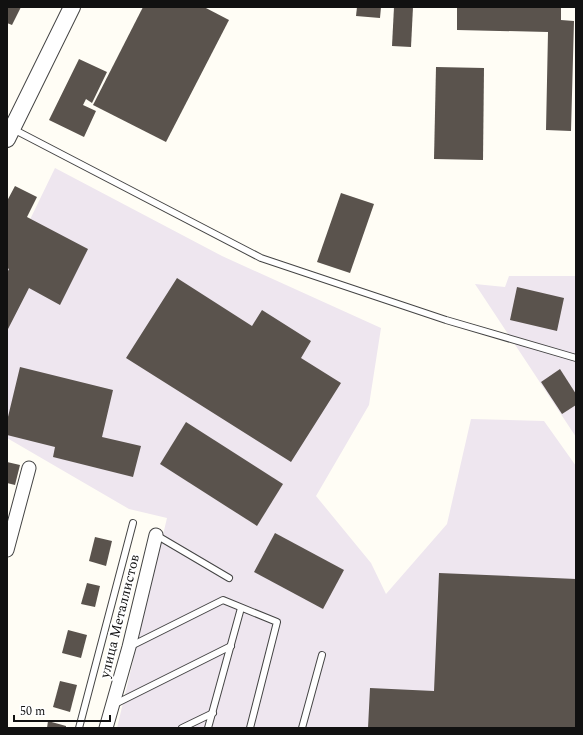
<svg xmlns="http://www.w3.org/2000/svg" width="583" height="735" font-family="Spectral,serif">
  <rect width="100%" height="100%" fill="#fffdf5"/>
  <g fill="#eee6ef">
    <path d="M55 168 222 256 381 328 369 405 316 496 371 563 386 594 447 524 471 419 544 421 576 466V728H117L167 518 129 509 7 438V267Z"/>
    <path d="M509 276H576V437L475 284 505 287Z"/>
  </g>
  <g fill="#5a534d">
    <path d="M7 7H21L12 25 7 23Z"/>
    <path d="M143 7H204L229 20 166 142 93 105Z"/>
    <path d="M357 7H381L380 18 356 16Z"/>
    <path d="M394 7H413L411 47 392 46Z"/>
    <path d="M457 7H561V20L574 21 571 131 546 130 548 32 457 30Z"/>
    <path d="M79 59 107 72 92 103 86 99 83 105 96 111 84 137 49 120Z"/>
    <path d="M436 67 484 68 483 160 434 159Z"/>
    <path d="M15 186 37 197 27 217 88 249 60 305 29 288 7 331V273L9 269 7 268V201Z"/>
    <path d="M341 193 374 204 350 273 317 262Z"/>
    <path d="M177 278 252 326 262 310 311 341 301 358 341 383 291 462 126 358Z"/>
    <path d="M517 287 564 298 557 331 510 320Z"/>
    <path d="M20 367 113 390 102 437 141 446 133 477 53 457 55 447 7 435V421Z"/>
    <path d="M560 369 576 394V405L562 414 541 382Z"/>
    <path d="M186 422 283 484 257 526 160 464Z"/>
    <path d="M7 462 20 465 15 485 7 483Z"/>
    <path d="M275 533 344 570 323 609 254 572Z"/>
    <path d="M95 537 112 541 106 566 89 561Z"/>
    <path d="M439 573 576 579V728H368L370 688 434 691Z"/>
    <path d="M87 583 100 586 95 607 81 604Z"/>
    <path d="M68 630 87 635 81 658 62 653Z"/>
    <path d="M60 681 77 685 70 712 53 707Z"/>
    <path d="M48 721 66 726V728H47Z"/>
  </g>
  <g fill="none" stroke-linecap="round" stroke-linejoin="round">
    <g stroke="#444" stroke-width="8">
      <g id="service">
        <path d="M13 129 261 258 446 320 576 358"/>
        <path d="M156 535 229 578"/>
        <path d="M131 646 223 600 277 622 250 728"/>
        <path d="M113 705 231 646"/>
        <path d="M79 728 133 523"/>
        <path d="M182 728 213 713"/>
        <path d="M208 728 241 608"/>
        <path d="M302 728 322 655"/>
      </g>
    </g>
    <g stroke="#444" stroke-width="15">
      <g id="minor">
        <path d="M7 550 29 468"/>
        <path d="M106 728 129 647 156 535"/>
      </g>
    </g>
    <g stroke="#444" stroke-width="18">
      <path id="tertiary" d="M7 139 72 7"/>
    </g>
    <use href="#service" stroke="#fff" stroke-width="6"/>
    <use href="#minor" stroke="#fff" stroke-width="13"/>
    <use href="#tertiary" stroke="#fff" stroke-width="16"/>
  </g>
  <g text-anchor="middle" stroke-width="4" stroke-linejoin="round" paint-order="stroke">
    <g font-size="14" fill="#111" stroke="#fff">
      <text transform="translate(119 616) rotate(-76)" y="5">улица Металлистов</text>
    </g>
  </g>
  <rect width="583" height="735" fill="none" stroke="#111111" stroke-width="16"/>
  <path d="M14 715v6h96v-6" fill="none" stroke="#111111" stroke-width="2"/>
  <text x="20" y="715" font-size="12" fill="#111111" stroke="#ffffff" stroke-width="3" paint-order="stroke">50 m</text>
</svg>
